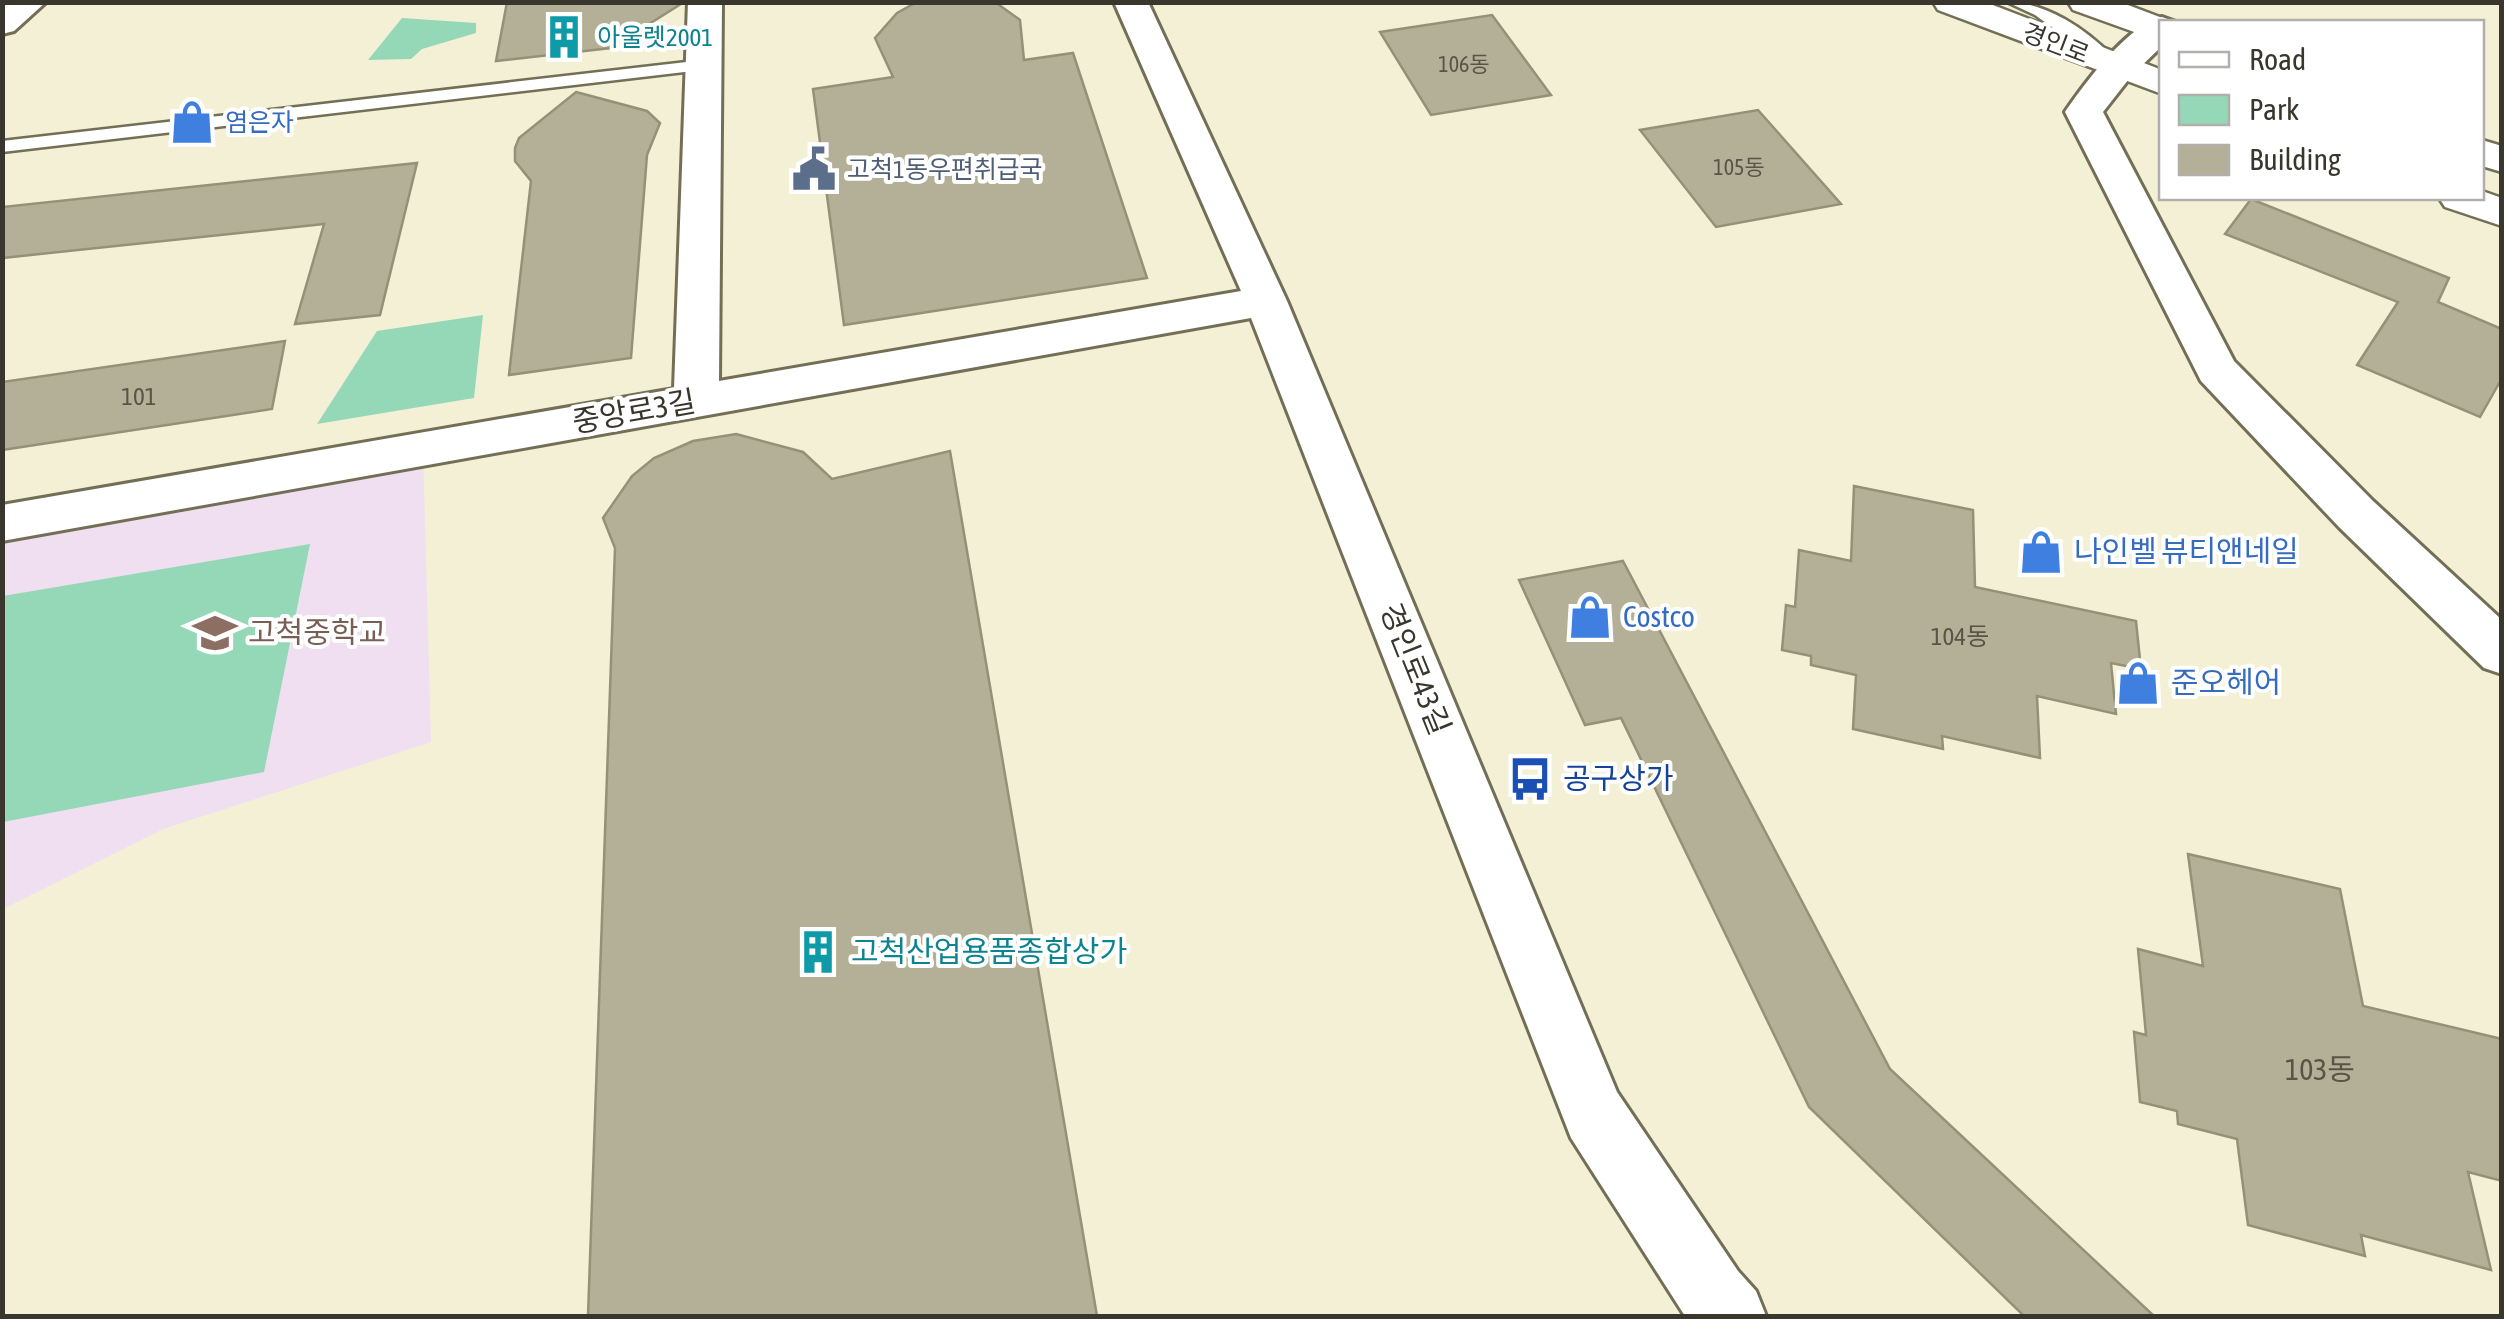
<svg xmlns="http://www.w3.org/2000/svg" width="2504" height="1319" font-family="'Asap Condensed','Noto Sans KR',sans-serif">
  <rect width="100%" height="100%" fill="#f4f0d5"/>
  <path fill="#efdff1" d="M423 449 431 742 163 829 3 909V523Z"/>
  <g fill="#95d8b7">
    <path d="M402 18 476 23V33L422 49 411 59 368 60Z"/>
    <path d="M483 315 474 398 317 424 377 331Z"/>
    <path d="M310 544 264 772 3 822V596Z"/>
  </g>
  <g fill="#b4b097" stroke="#959179" stroke-width="2.5">
    <path d="M507 2H684L611 48 496 61Z"/>
    <path d="M917 2H995L1020 20 1024 60 1073 53 1147 278 844 325 813 89 893 77 875 38 897 13Z"/>
    <path d="M1492 15 1551 95 1431 115 1380 32Z"/>
    <path d="M576 92 647 111 660 123 647 155 631 358 509 375 531 181 515 161V148L519 138Z"/>
    <path d="M1758 110 1841 204 1716 227 1640 130Z"/>
    <path d="M417 163 380 315 295 324 324 224 2 258V207Z"/>
    <path d="M2251 199 2449 278 2438 302 2502 329V378L2480 417 2357 365 2398 302 2225 234Z"/>
    <path d="M285 341 272 409 2 450V382Z"/>
    <path d="M736 434 803 452 832 479 950 451 1097 1316H588L615 548 603 518 632 476 654 458 693 441Z"/>
    <path d="M1854 486 1973 510 1975 587 2136 621 2141 669 2111 663 2116 714 2037 696 2040 758 1942 736 1943 749 1853 729 1856 675 1811 665V656L1782 650 1786 605 1795 607 1799 550 1851 561Z"/>
    <path d="M1623 561 1890 1069 2154 1316H2024L1809 1107 1621 718 1585 725 1519 580Z"/>
    <path d="M2188 854 2340 889 2363 1006 2502 1039V1181L2468 1172 2491 1270 2361 1235 2365 1256 2248 1225 2237 1139 2178 1124 2177 1111 2140 1102 2134 1032 2146 1035 2138 949 2203 966Z"/>
  </g>
  <g fill="none" stroke-linecap="round" stroke-linejoin="round">
    <g stroke="#736f57" stroke-width="5">
      <g id="service">
        <path d="M2007 2C2046 2 2086 29 2113 57L2099 61 2035 15Z"/>
        <path d="M704 60 713 65 710 69 2 152V141Z"/>
      </g>
    </g>
    <g stroke="#736f57" stroke-width="6">
      <g id="minor">
        <path d="M7 2H46L14 31 2 34V6Z"/>
        <path d="M688 2H722L719 381 1241 291 1114 2H1148L1287 301 1617 1092 1738 1271 1756 1291 1766 1316H1685L1571 1138 1251 318 2 541V505L674 389Z"/>
        <path d="M2162 17 2176 22H2162V46L2132 75 2103 112 2234 361 2373 501 2502 620V674L2484 668 2339 527 2201 381 2065 112C2085 83 2128 25 2162 17Z"/>
      </g>
    </g>
    <g stroke="#736f57" stroke-width="5">
      <g id="primary">
        <path d="M1933 2H1985L2162 70V94L1938 10Z"/>
        <path d="M2068 2H2120L2173 22H2162V42L2073 10Z"/>
        <path d="M2482 140 2502 146V172L2482 166Z"/>
        <path d="M2482 191 2502 198V226L2445 207 2439 198H2482Z"/>
      </g>
    </g>
    <use href="#service" fill="#fff" fill-rule="evenodd"/>
    <use href="#minor" fill="#fff" fill-rule="evenodd"/>
    <use href="#primary" fill="#fff" fill-rule="evenodd"/>
  </g>
  <defs>
    <g id="building-bare" transform="scale(3.45)"><path d="M-4-6H4V6H1V3H-1V6H-4ZM-2.5-4.3h1.7v1.8h-1.7ZM.8-4.3h1.7v1.8H.8ZM-2.5-1h1.7V.8h-1.7ZM.8-1h1.7V.8H.8Z" fill="#0f9aa8" stroke="#fff" stroke-width="2.5" paint-order="stroke"/></g>
    <g id="shop-bare" transform="scale(3.45)"><path d="M-5-2.5h2.3a2.7 3.5 0 0 1 5.4 0H5L5.5 6h-11ZM-1.5-2.5h3a1.5 2.3 0 0 0-3 0Z" fill="#3f7fe0" stroke="#fff" stroke-width="2.5" paint-order="stroke"/></g>
    <g id="civic-bare" transform="scale(3.45)"><path d="M-.6-6.5H3V-4.5H.6V-3L4-1V1h2V6H-6V1h2V-1L-.6-3ZM-1.2 2.5V6h2.4V2.5Z" fill="#5c6f8a" stroke="#fff" stroke-width="2.5" paint-order="stroke"/></g>
    <g id="school-bare" transform="scale(3.45)"><path d="M0-5L7-2L0 1L-7-2ZM-4 1L0 2.5L4 1V4Q0 6-4 4Z" fill="#8d6e63" stroke="#fff" stroke-width="2.5" paint-order="stroke"/></g>
    <g id="bus-bare" transform="scale(3.45)"><path d="M-5-6H5V4H4V6H2V4H-2V6H-4V4H-5ZM-3.5-4V0h7V-4ZM-3.5 1.2v1.5H-2V1.2ZM2 1.2v1.5H3.5V1.2Z" fill="#1a4fb4" stroke="#fff" stroke-width="2.5" paint-order="stroke"/></g>
  </defs>
  <g fill-rule="evenodd">
    <use href="#building-bare" x="564" y="37"/>
    <use href="#shop-bare" x="192" y="122"/>
    <use href="#civic-bare" x="814" y="169"/>
    <use href="#shop-bare" x="2041" y="552"/>
    <use href="#shop-bare" x="1590" y="617"/>
    <use href="#school-bare" x="215" y="633"/>
    <use href="#shop-bare" x="2138" y="683"/>
    <use href="#bus-bare" x="1530" y="779"/>
    <use href="#building-bare" x="818" y="952"/>
  </g>
  <g text-anchor="middle" stroke-width="8" stroke-linejoin="round" paint-order="stroke">
    <g font-size="22" fill="#585548">
      <text x="1464" y="72">106동</text>
      <text x="1739" y="175">105동</text>
    </g>
    <g font-size="25" fill="#0d838f" stroke="#fff" text-anchor="start">
      <text x="597" y="46">아울렛2001</text>
    </g>
    <g font-size="25" fill="#39372d" stroke="#fff">
      <text transform="translate(2056 43) rotate(21)" y="9">경인로</text>
    </g>
    <g font-size="25" fill="#366cbe" stroke="#fff" text-anchor="start">
      <text x="225" y="131">염은자</text>
    </g>
    <g font-size="25" fill="#4e5e75" stroke="#fff" text-anchor="start">
      <text x="847" y="178">고척1동우편취급국</text>
    </g>
    <g font-size="25" fill="#585548">
      <text x="139" y="405">101</text>
      <text x="1960" y="645">104동</text>
    </g>
    <g font-size="30" fill="#39372d" stroke="#fff">
      <text transform="translate(634 412) rotate(-10)" y="10">중앙로3길</text>
      <text transform="translate(1415 669) rotate(68)" y="10">경인로43길</text>
    </g>
    <g font-size="30" fill="#366cbe" stroke="#fff" text-anchor="start">
      <text x="2074" y="562">나인벨 뷰티앤네일</text>
      <text x="1623" y="627">Costco</text>
      <text x="2171" y="693">준오헤어</text>
    </g>
    <g font-size="30" fill="#785e54" stroke="#fff" text-anchor="start">
      <text x="248" y="643">고척중학교</text>
    </g>
    <g font-size="30" fill="#164399" stroke="#fff" text-anchor="start">
      <text x="1563" y="789">공구상가</text>
    </g>
    <g font-size="30" fill="#0d838f" stroke="#fff" text-anchor="start">
      <text x="851" y="962">고척산업용품종합상가</text>
    </g>
    <g font-size="30" fill="#585548">
      <text x="2320" y="1080">103동</text>
    </g>
  </g>
  <rect width="2504" height="1319" fill="none" stroke="#39372d" stroke-width="10"/>
  <rect x="2159" y="20" width="325" height="180" fill="#ffffff" stroke="#b0afab" stroke-width="2.5"/>
  <rect x="2179" y="52" width="50" height="15" fill="#ffffff" stroke="#b0afab" stroke-width="2.5"/>
  <text x="2249" y="70" font-size="30" fill="#39372d">Road</text>
  <rect x="2179" y="95" width="50" height="30" fill="#95d8b7" stroke="#b0afab" stroke-width="2.5"/>
  <text x="2249" y="120" font-size="30" fill="#39372d">Park</text>
  <rect x="2179" y="145" width="50" height="30" fill="#b4b097" stroke="#b0afab" stroke-width="2.5"/>
  <text x="2249" y="170" font-size="30" fill="#39372d">Building</text>
</svg>
